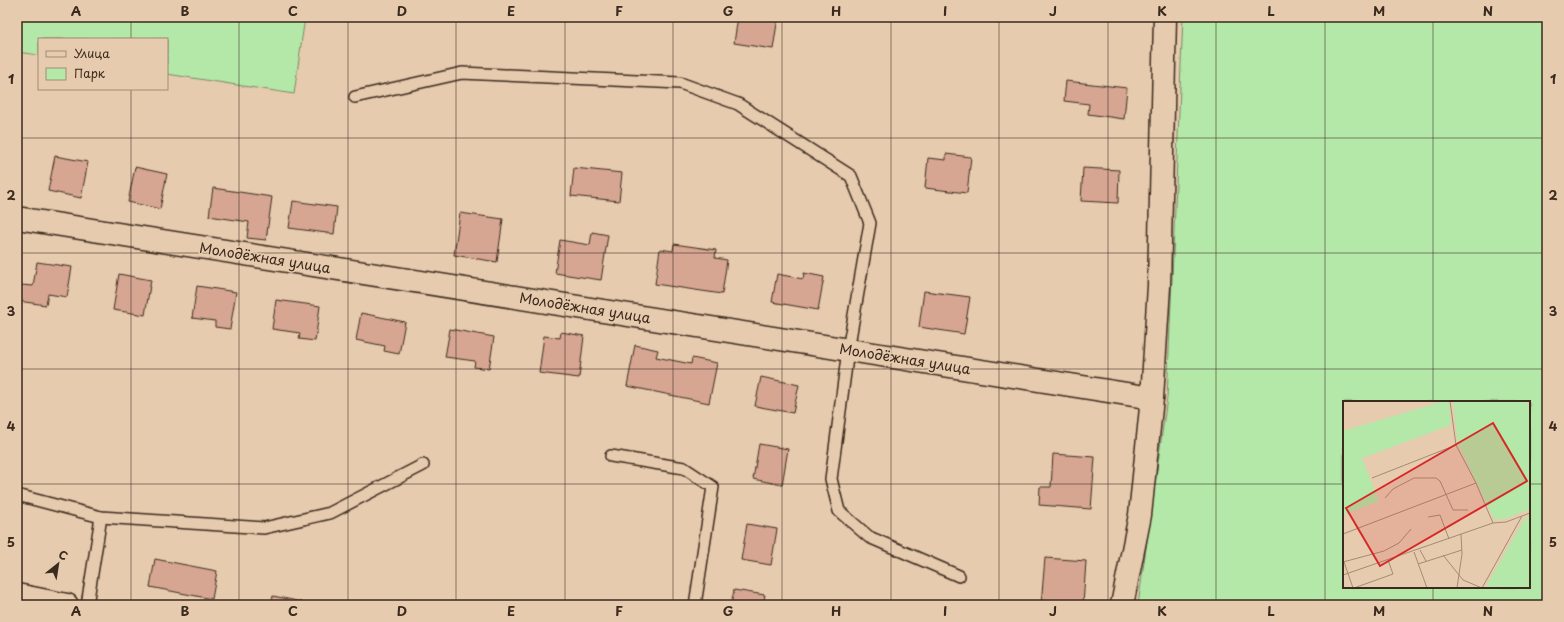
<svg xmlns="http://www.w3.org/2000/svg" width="1564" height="622" font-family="'Playpen Sans',sans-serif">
  <rect width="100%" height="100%" fill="#e7cbae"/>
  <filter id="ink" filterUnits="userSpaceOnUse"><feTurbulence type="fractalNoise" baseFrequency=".025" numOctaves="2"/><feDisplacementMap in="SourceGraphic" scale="8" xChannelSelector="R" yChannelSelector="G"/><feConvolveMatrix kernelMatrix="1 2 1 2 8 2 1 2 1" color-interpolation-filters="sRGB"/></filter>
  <g filter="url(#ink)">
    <g fill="#b4e8a9" stroke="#788964" fill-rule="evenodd">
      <path d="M17 17H305L294 94 167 74V39H39V55L17 52Z"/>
      <path d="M1183 17H1547V605H1138L1167 398ZM1344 402H1529V587H1344Z"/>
    </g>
    <g fill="#d6a692" stroke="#3b2a1e">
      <path d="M738 17H778L773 49 734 43Z"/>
      <path d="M1066 81 1127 88 1124 119 1088 114 1089 104 1064 101Z"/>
      <path d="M946 154 971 157 967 193 925 188 928 158 946 160Z"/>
      <path d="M55 156 88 162 81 198 48 191Z"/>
      <path d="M135 167 167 174 160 209 128 202Z"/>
      <path d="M574 168 622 173 619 201 571 196Z"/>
      <path d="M1083 168 1119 170 1118 203 1081 201Z"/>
      <path d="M213 188 272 197 266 240 247 238 249 222 209 216Z"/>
      <path d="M293 201 337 207 334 234 289 228Z"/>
      <path d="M460 213 503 219 497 262 454 255Z"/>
      <path d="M592 232 608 235 601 280 555 273 560 240 590 245Z"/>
      <path d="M674 244 716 250 715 258 727 260 722 294 655 284 660 249 673 251Z"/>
      <path d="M37 262 72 267 67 297 48 294 46 305 18 301 21 285 33 286Z"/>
      <path d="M804 273 824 277 818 310 772 302 777 274 803 279Z"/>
      <path d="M119 274 151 280 145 315 113 310Z"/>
      <path d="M197 286 236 292 230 329 215 327V321L192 318Z"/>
      <path d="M924 291 970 297 964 334 919 327Z"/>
      <path d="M276 300 320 306 315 341 299 339 300 333 272 329Z"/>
      <path d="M361 313 405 322 399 354 384 351 385 346 356 340Z"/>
      <path d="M450 329 494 337 489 369 474 367 475 361 445 357Z"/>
      <path d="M561 332 584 336 579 378 539 373 544 336 560 338Z"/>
      <path d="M635 345 658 350 656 357 691 364 692 358 717 363 709 403 627 386Z"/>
      <path d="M761 377 799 385 793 413 755 406Z"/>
      <path d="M759 444 788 449 782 485 753 479Z"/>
      <path d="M1053 454 1095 457 1091 509 1039 505 1040 487H1051Z"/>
      <path d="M747 524 777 529 771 565 741 560Z"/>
      <path d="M1045 558 1086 561 1083 605H1041Z"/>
      <path d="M155 559 217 571 212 599 150 587Z"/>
      <path d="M734 590 765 595 763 605H731Z"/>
      <path d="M273 596 302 602V605H271Z"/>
    </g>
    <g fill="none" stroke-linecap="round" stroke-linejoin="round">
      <g stroke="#3b2a1e" stroke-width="14">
        <g id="lane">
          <path d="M355 97 462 73 680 83 738 104 851 176 870 223 848 350 831 479 839 511 869 537 959 576"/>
          <path d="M611 456 684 468 713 487 695 605"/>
          <path d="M17 495 101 517 264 528 330 513 423 465"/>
          <path d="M87 605 101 517"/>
        </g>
      </g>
      <g stroke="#3b2a1e" stroke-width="25">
        <g id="street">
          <path d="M17 218 1152 398"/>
          <path d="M17 595 67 605"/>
          <path d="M1122 605 1140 515 1152 398 1159 286 1165 17"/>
        </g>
      </g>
      <use href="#lane" stroke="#e7cbae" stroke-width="11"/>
      <use href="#street" stroke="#e7cbae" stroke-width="22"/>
    </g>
  </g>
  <path fill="none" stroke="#3b2a1e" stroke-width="1" stroke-opacity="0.55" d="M131 17V39M239 17V605M348 17V605M456 17V605M565 17V605M673 17V605M782 17V605M891 17V605M999 17V605M1108 17V605M1216 17V605M1325 17V605M1433 17V402M131 89V605M17 138H1547M17 253H1547M17 369H1547M17 484H1344M1529 484H1547M1433 587V605"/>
  <g text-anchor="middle" stroke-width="3" stroke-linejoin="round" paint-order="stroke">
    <g font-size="14" fill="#3b2a1e" stroke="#e7cbae">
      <text transform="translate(265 258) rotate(9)" y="5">Молодёжная улица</text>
      <text transform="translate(585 308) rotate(9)" y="5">Молодёжная улица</text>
      <text transform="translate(905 359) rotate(9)" y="5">Молодёжная улица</text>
    </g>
  </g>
  <g transform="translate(1343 401)">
    <rect width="187" height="187" fill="#e7cbae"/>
    <path d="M101 0 106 1 108 24 19 57 36 100 0 114V30ZM110 0H183L187 9V108L162 118H151L115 43ZM187 115V187H142L182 117Z" fill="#b4e8a9"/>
    <path fill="none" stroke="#a28b74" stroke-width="1" d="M107 0 113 44 133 82 150 122M29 77 113 44M42 97 50 88 71 77H93L97 80 110 109H125M85 116 97 114 106 138M0 133 133 82M77 149 83 160M71 151 84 187M100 154 120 179 139 187M0 161 41 150 56 142 68 128M1 161 10 187M75 163 119 149M0 174 150 122 163 121 179 115M11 187 50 173 45 159M114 187 119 153 118 133M139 187 179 115 187 112"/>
    <path fill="#d62828" fill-opacity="0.15" stroke="#d62828" stroke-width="2" d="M150 22 184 80 37 165 3 107Z"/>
    <rect width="187" height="187" fill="none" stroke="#3b2a1e" stroke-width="2"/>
  </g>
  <rect width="1564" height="622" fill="none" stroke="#e7cbae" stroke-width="44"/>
  <rect x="38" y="38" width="130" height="52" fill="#e7cbae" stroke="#a28b74"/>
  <rect x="46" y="51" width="20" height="6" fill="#e7cbae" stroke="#a28b74"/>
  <text x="74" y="58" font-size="12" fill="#3b2a1e">Улица</text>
  <rect x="46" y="68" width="20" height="12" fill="#b4e8a9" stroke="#a28b74"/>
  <text x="74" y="78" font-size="12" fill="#3b2a1e">Парк</text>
  <g transform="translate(58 564) rotate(30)" stroke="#e7cbae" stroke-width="3" paint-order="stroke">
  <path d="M0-3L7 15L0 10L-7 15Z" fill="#3b2a1e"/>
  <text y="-6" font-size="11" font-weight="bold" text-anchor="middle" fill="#3b2a1e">С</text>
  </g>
  <rect x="22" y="22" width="1520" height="578" fill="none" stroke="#3b2a1e" stroke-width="1.5"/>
  <g font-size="13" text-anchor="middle" font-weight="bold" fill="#3b2a1e">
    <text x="76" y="16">A</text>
    <text x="185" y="16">B</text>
    <text x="293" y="16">C</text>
    <text x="402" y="16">D</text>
    <text x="511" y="16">E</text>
    <text x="619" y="16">F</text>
    <text x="728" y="16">G</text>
    <text x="836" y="16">H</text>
    <text x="945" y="16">I</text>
    <text x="1053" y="16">J</text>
    <text x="1162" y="16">K</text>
    <text x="1271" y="16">L</text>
    <text x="1379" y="16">M</text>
    <text x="1488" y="16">N</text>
    <text x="11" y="84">1</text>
    <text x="1553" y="84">1</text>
    <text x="11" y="200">2</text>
    <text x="1553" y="200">2</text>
    <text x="11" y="316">3</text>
    <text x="1553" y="316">3</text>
    <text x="11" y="431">4</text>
    <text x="1553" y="431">4</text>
    <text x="11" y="547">5</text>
    <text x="1553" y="547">5</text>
    <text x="76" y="616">A</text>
    <text x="185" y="616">B</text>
    <text x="293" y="616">C</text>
    <text x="402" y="616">D</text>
    <text x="511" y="616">E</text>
    <text x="619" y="616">F</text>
    <text x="728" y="616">G</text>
    <text x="836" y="616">H</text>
    <text x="945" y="616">I</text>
    <text x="1053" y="616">J</text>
    <text x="1162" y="616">K</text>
    <text x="1271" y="616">L</text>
    <text x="1379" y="616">M</text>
    <text x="1488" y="616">N</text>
  </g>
</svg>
